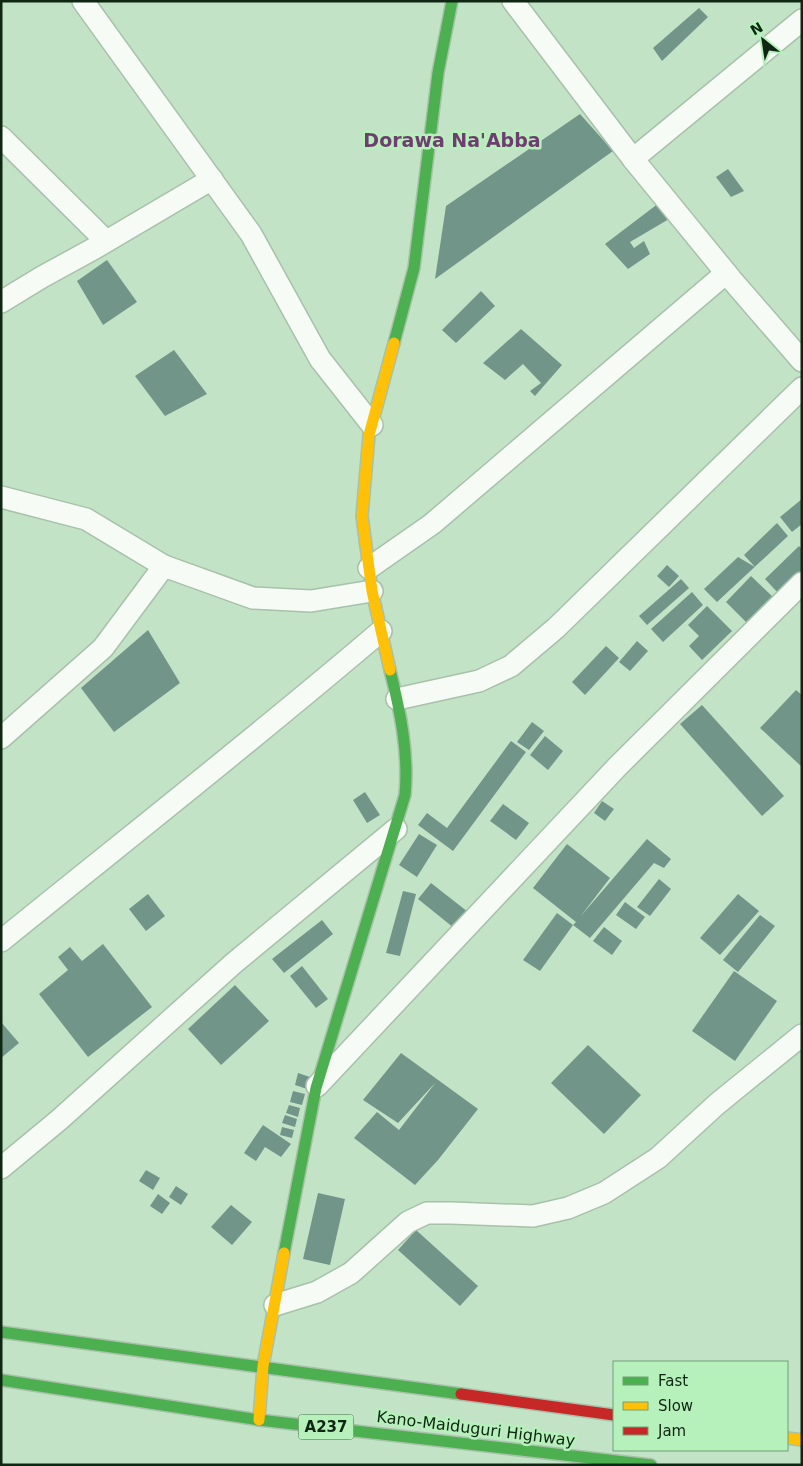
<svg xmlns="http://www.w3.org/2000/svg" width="803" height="1466" font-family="'DejaVu Sans',sans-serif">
  <rect width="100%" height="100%" fill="#c3e3c6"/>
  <g fill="#72958a">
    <path d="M699 8 708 17 662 61 653 48Z"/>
    <path d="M580 114 613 151 435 279 446 206Z"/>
    <path d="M728 169 744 191 731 197 716 177Z"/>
    <path d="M659 203 669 219 630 242 634 248 644 241 650 254 628 269 605 244Z"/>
    <path d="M107 260 137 302 103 325 77 281Z"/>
    <path d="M481 291 495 306 456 343 442 330Z"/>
    <path d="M521 329 562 365 535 396 530 391 541 383 523 364 505 380 483 363Z"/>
    <path d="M174 350 207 394 165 416 135 376Z"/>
    <path d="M802 499V524L792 532 780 517Z"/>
    <path d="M777 523 788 536 717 602 704 589 738 557 755 567 744 555Z"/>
    <path d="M799 546 802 549V572L779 594 765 579Z"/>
    <path d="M667 565 679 576 669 587 657 576Z"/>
    <path d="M751 576 774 598 748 624 726 602Z"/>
    <path d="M681 579 689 588 647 625 639 616Z"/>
    <path d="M692 592 703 605 663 642 651 629Z"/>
    <path d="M707 606 732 631 702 660 689 646 699 636 688 625Z"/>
    <path d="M148 630 180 683 114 732 81 688Z"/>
    <path d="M637 641 648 651 630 671 619 662Z"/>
    <path d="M606 646 619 658 585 695 572 682Z"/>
    <path d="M796 690 802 695V767L760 728Z"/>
    <path d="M702 705 784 796 762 816 680 724Z"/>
    <path d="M532 722 544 731 529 750 517 742Z"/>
    <path d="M545 736 563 751 548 770 530 755Z"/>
    <path d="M511 741 526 752 453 851 418 825 427 813 447 828Z"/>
    <path d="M365 792 380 815 367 823 353 800Z"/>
    <path d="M602 801 614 809 605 821 594 813Z"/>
    <path d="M503 804 529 823 516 840 490 821Z"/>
    <path d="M419 834 437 845 417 877 399 865Z"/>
    <path d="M647 839 671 859 664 868 654 863 590 938 573 925 576 922 533 888 567 844 610 878 580 917Z"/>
    <path d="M659 879 671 889 650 916 637 907Z"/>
    <path d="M431 883 468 912 454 928 418 899Z"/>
    <path d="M403 891 416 894 400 956 386 953Z"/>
    <path d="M148 894 165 916 146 931 129 909Z"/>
    <path d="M738 894 759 911 720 955 700 938Z"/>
    <path d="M625 902 645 917 636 929 616 915Z"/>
    <path d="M557 913 573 925 540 971 523 960Z"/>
    <path d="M760 915 775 926 738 972 723 960Z"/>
    <path d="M322 920 333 934 284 973 272 959Z"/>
    <path d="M604 927 622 941 612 955 593 941Z"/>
    <path d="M103 944 152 1007 88 1057 39 994 68 970 58 957 70 947 82 961Z"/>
    <path d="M302 966 328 999 316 1008 290 976Z"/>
    <path d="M734 971 777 1001 735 1061 692 1031Z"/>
    <path d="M235 985 269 1021 221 1065 188 1029Z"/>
    <path d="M1 1022 19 1043 1 1058Z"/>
    <path d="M588 1045 641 1095 604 1134 551 1083Z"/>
    <path d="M401 1053 478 1109 438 1160 415 1185 354 1138 377 1112 399 1130 436 1082 398 1123 363 1100Z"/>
    <path d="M298 1073 310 1077 307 1089 295 1085Z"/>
    <path d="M293 1091 305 1094 302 1105 290 1102Z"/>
    <path d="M289 1105 300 1108 298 1117 286 1113Z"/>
    <path d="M285 1115 297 1119 295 1127 282 1123Z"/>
    <path d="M263 1125 291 1144 281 1157 265 1147 256 1161 244 1153Z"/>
    <path d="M282 1127 294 1130 292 1138 280 1135Z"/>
    <path d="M146 1170 160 1178 153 1190 139 1181Z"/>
    <path d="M176 1186 188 1194 181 1205 169 1197Z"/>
    <path d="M318 1193 345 1199 330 1265 303 1259Z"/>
    <path d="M158 1194 170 1203 162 1214 150 1206Z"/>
    <path d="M231 1205 252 1222 232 1245 211 1227Z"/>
    <path d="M416 1230 478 1286 460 1306 398 1250Z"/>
  </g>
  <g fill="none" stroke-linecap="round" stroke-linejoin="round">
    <g stroke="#a8c1aa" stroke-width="24">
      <g id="street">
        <path d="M83 1 251 234 320 359 372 425"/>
        <path d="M513 1 633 159 731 279 802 361"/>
        <path d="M1 137 106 241"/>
        <path d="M633 159 802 20"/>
        <path d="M1 302 42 277 95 248 212 179"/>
        <path d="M1 497 86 519 164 566 253 598 311 601 372 591"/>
        <path d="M369 568 432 524 726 273"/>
        <path d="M397 699 479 681 511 666 556 628 802 388"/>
        <path d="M1 738 103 648 164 566"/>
        <path d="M1 941C128 838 257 737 381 631"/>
        <path d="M317 1086 617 767 802 583"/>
        <path d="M1 1168 59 1120 234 963 396 829"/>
        <path d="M275 1305 317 1292 351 1273 408 1222 427 1213H451L533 1216 568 1208 604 1193 658 1158 717 1104 802 1035"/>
      </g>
    </g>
    <g stroke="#a8c1aa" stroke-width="14">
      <g id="fast">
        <path d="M394 343 414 268 438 73 452 1"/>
        <path d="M284 1253 316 1088 405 795C409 753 400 710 390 670"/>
        <path d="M1 1332 461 1394"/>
        <path d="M1 1380 259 1420 651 1465"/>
      </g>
    </g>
    <g stroke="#a8c1aa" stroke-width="14">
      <g id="slow">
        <path d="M390 670 372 591 362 516 369 435 394 343"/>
        <path d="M259 1420 263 1366 284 1253"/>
        <path d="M787 1438 802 1440"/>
      </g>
    </g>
    <g stroke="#a8c1aa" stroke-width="14">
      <path id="jam" d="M461 1394 614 1415"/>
    </g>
    <use href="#street" stroke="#f6fbf6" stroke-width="21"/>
    <use href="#fast" stroke="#4caf50" stroke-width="11"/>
    <use href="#slow" stroke="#ffc107" stroke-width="11"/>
    <use href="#jam" stroke="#c62828" stroke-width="11"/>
  </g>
  <g text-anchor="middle" stroke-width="5" stroke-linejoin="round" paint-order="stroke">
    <rect fill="#b6f0bb" stroke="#416345" stroke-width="1" x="298.5" y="1414.5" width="55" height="25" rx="4"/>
    <g font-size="15" font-weight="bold" fill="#0f2612">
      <text x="326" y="1432">A237</text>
    </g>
    <g font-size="16" fill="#0f2612" stroke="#b6f0bb">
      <text transform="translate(476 1428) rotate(7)" y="6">Kano-Maiduguri Highway</text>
    </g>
    <g font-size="19" font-weight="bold" fill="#6f3d6f" stroke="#b6f0bb">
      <text x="452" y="147">Dorawa Na'Abba</text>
    </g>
  </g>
  <rect width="803" height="1466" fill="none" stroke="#0f2612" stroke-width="5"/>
  <rect x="613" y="1361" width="175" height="90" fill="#b6f0bb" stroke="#739f77"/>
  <rect x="623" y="1377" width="25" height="8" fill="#4caf50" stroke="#739f77"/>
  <text x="658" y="1386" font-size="15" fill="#0f2612">Fast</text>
  <rect x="623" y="1402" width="25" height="8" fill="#ffc107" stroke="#739f77"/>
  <text x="658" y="1411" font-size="15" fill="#0f2612">Slow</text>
  <rect x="623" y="1427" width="25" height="8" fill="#c62828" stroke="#739f77"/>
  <text x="658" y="1436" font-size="15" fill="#0f2612">Jam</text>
  <g transform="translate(763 40) rotate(330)" stroke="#b6f0bb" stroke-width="4" paint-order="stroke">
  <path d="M0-4L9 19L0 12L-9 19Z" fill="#0f2612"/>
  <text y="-8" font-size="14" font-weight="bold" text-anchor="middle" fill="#0f2612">N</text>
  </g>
</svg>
